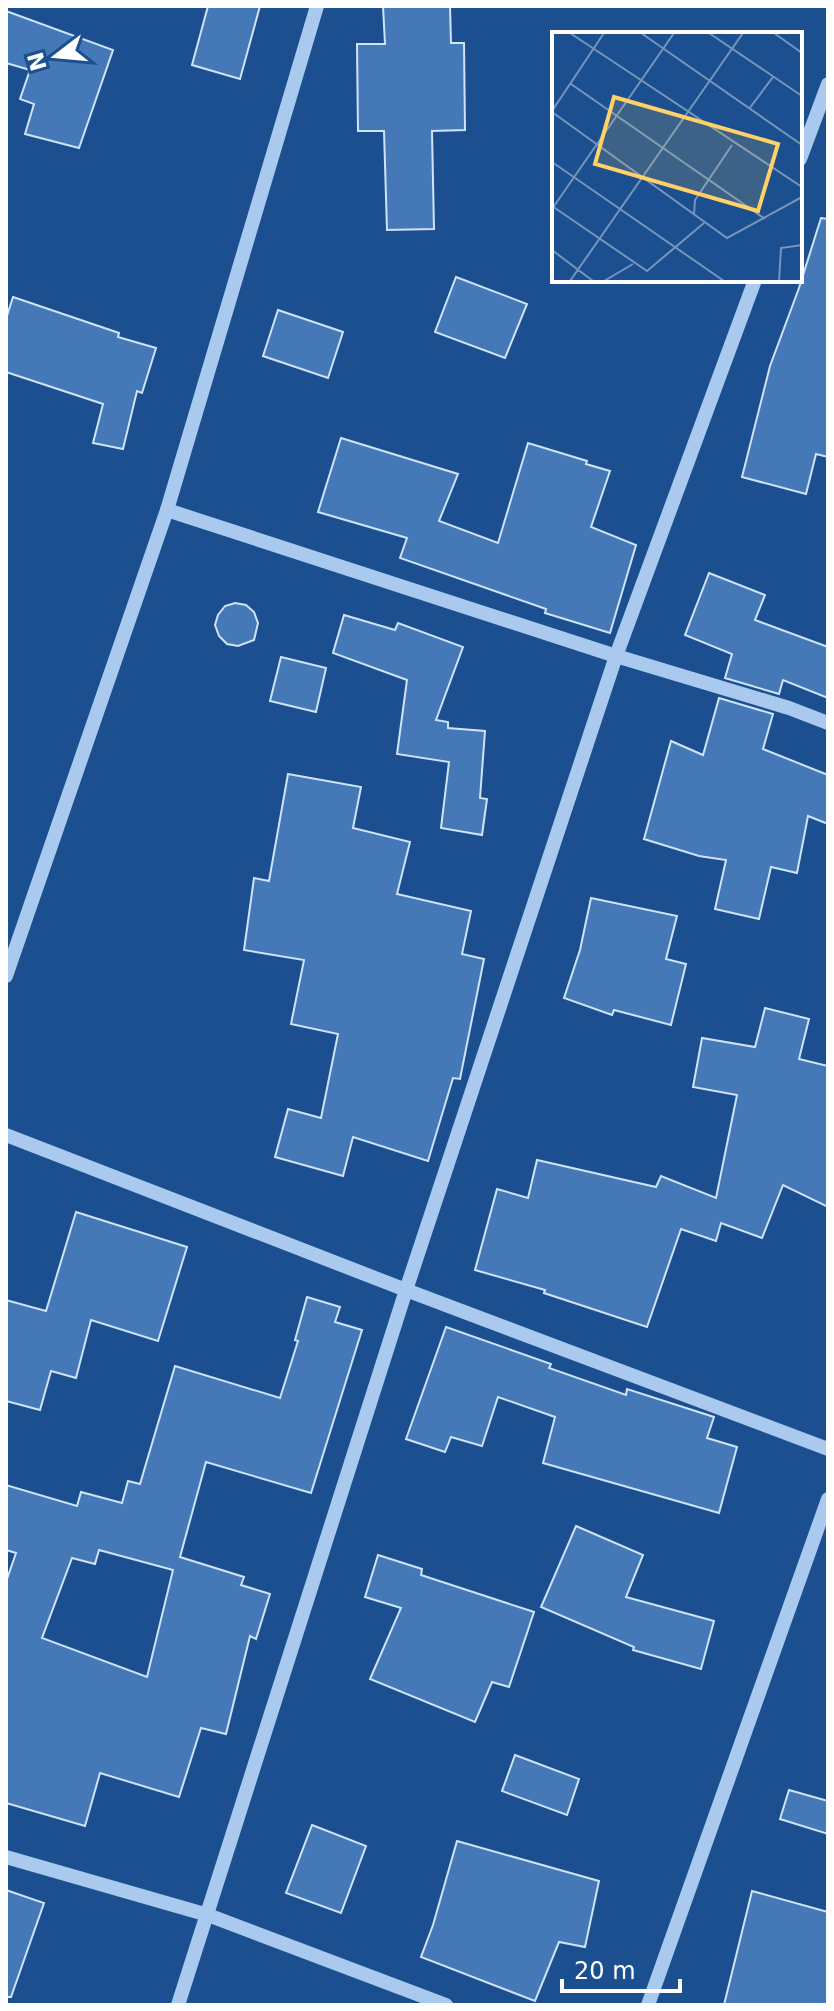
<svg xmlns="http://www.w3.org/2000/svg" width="834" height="2011" font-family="'DejaVu Sans',sans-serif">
  <rect width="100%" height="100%" fill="#1b4f8f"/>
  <g fill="#4478b7" stroke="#cfe3fa" stroke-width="2" fill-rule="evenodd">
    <path d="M208 6H260L240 79 192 65Z"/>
    <path d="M383 6H450L451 43H464L465 130 432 131 434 229 387 230 384 131H358L357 44H385Z"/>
    <path d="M6 11 113 50 79 148 25 134 34 104 20 99 30 70 6 63Z"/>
    <path d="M821 218 828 219V457L816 454 806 494 742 477 770 366 799 288Z"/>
    <path d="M456 277 527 304 505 358 435 332Z"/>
    <path d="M13 297 119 333 118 337 156 348 142 393 137 391 123 449 93 443 103 404 6 372V319Z"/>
    <path d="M278 310 343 332 328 378 263 356Z"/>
    <path d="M341 438 458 474 439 521 498 543 528 443 587 461 586 464 610 471 591 527 636 545 610 633 545 613 546 609 400 558 407 538 318 512Z"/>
    <path d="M709 573 765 595 755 620 828 647V698L783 680 779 694 725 678 732 654 685 635Z"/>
    <path d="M235 603 246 605 254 612 258 623 254 640 238 646 227 644 219 636 215 625 218 615 225 606Z"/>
    <path d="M344 615 395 630 398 623 463 647 436 720 448 722V728L485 731 480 798 487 799 482 835 441 828 449 762 397 754 407 680 333 653Z"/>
    <path d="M281 657 326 668 316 712 270 701Z"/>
    <path d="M719 698 773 714 763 749 828 775V824L808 816 797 873 771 867 759 919 715 909 726 860 699 856 644 839 671 741 703 755Z"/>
    <path d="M288 774 361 787 353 828 410 842 397 894 471 911 462 954 484 959 460 1079 453 1078 428 1161 353 1137 343 1176 275 1157 288 1109 321 1118 338 1034 291 1024 304 960 244 950 254 878 269 881Z"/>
    <path d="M591 898 677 916 666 959 686 964 671 1025 614 1010 612 1015 564 998 580 950Z"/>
    <path d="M765 1008 809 1019 799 1059 828 1066V1207L783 1185 762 1238 721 1223 716 1241 681 1229 647 1327 544 1293 545 1290 475 1270 497 1189 528 1198 537 1160 656 1187 661 1176 716 1198 737 1095 693 1087 702 1038 755 1047Z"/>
    <path d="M76 1212 187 1247 158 1341 91 1320 76 1378 51 1371 40 1410 6 1401V1300L46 1311Z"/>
    <path d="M307 1297 340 1307 335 1322 362 1330 311 1493 206 1462 180 1557 244 1577 241 1585 270 1594 256 1639 250 1636 226 1734 201 1728 179 1797 100 1773 85 1826 6 1803V1582L16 1553 6 1550V1485L77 1506 81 1492 122 1503 128 1481 140 1484 175 1366 280 1398 298 1341 295 1340ZM99 1550 173 1570 147 1677 42 1638 72 1558 95 1564Z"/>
    <path d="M446 1327 551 1364 549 1368 626 1395 627 1389 714 1417 707 1438 737 1447 719 1513 543 1463 555 1417 498 1397 482 1446 451 1437 445 1452 406 1439Z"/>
    <path d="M576 1526 643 1555 626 1597 714 1621 701 1669 633 1650 634 1647 541 1607Z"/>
    <path d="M378 1555 422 1569 421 1575 534 1612 509 1687 492 1682 475 1722 370 1679 401 1608 365 1597Z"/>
    <path d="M515 1755 579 1779 567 1815 502 1791Z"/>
    <path d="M789 1790 828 1801V1834L780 1819Z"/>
    <path d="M312 1825 366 1846 341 1913 286 1893Z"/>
    <path d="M457 1841 599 1881 585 1947 559 1942 535 2001 421 1957 433 1925Z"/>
    <path d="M6 1890 44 1903 11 1997H6Z"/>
    <path d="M752 1891 828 1912V2005H724Z"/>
  </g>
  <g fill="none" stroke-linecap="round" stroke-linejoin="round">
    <g stroke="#a9c9ee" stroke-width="14">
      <path d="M800 159 828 84"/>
      <path d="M167 510 616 656 789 708 828 723"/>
      <path d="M6 976 167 510 317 6"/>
      <path d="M6 1135 406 1290 828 1449"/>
      <path d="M6 1857 208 1915 446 2005"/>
      <path d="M178 2005 406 1290 616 656 755 280"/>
      <path d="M648 2005 828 1499"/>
    </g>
  </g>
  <g transform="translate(552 32)">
    <rect width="250" height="250" fill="#1b4f8f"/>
    <path fill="none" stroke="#7695bc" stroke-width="2" d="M18 1 250 155M89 1 250 113M157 1 250 64M222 1 250 21M19 52 213 187M197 77 221 45M0 79 52 1M0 80 175 206 250 165M0 130 172 249M0 174 95 239 152 191M0 177 122 1M142 183 143 168 180 113M0 218 41 249M18 249 191 1M52 249 81 232M227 249 229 216 250 213"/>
    <path fill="#ffd166" fill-opacity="0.15" stroke="#ffd166" stroke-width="4" d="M62 65 226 112 206 179 43 132Z"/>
    <rect width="250" height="250" fill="none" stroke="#fff" stroke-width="4"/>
  </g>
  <rect width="834" height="2011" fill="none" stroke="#ffffff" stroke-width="16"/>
  <g transform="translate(56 56) rotate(254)" stroke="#1b4f8f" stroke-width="6" paint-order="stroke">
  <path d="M0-6L14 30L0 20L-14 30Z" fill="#ffffff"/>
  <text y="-12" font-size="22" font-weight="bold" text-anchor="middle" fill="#ffffff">N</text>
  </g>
  <path d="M562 1979v12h118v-12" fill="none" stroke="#ffffff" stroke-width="4"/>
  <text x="574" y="1979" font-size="24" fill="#ffffff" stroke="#1b4f8f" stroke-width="6" paint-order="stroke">20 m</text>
</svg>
